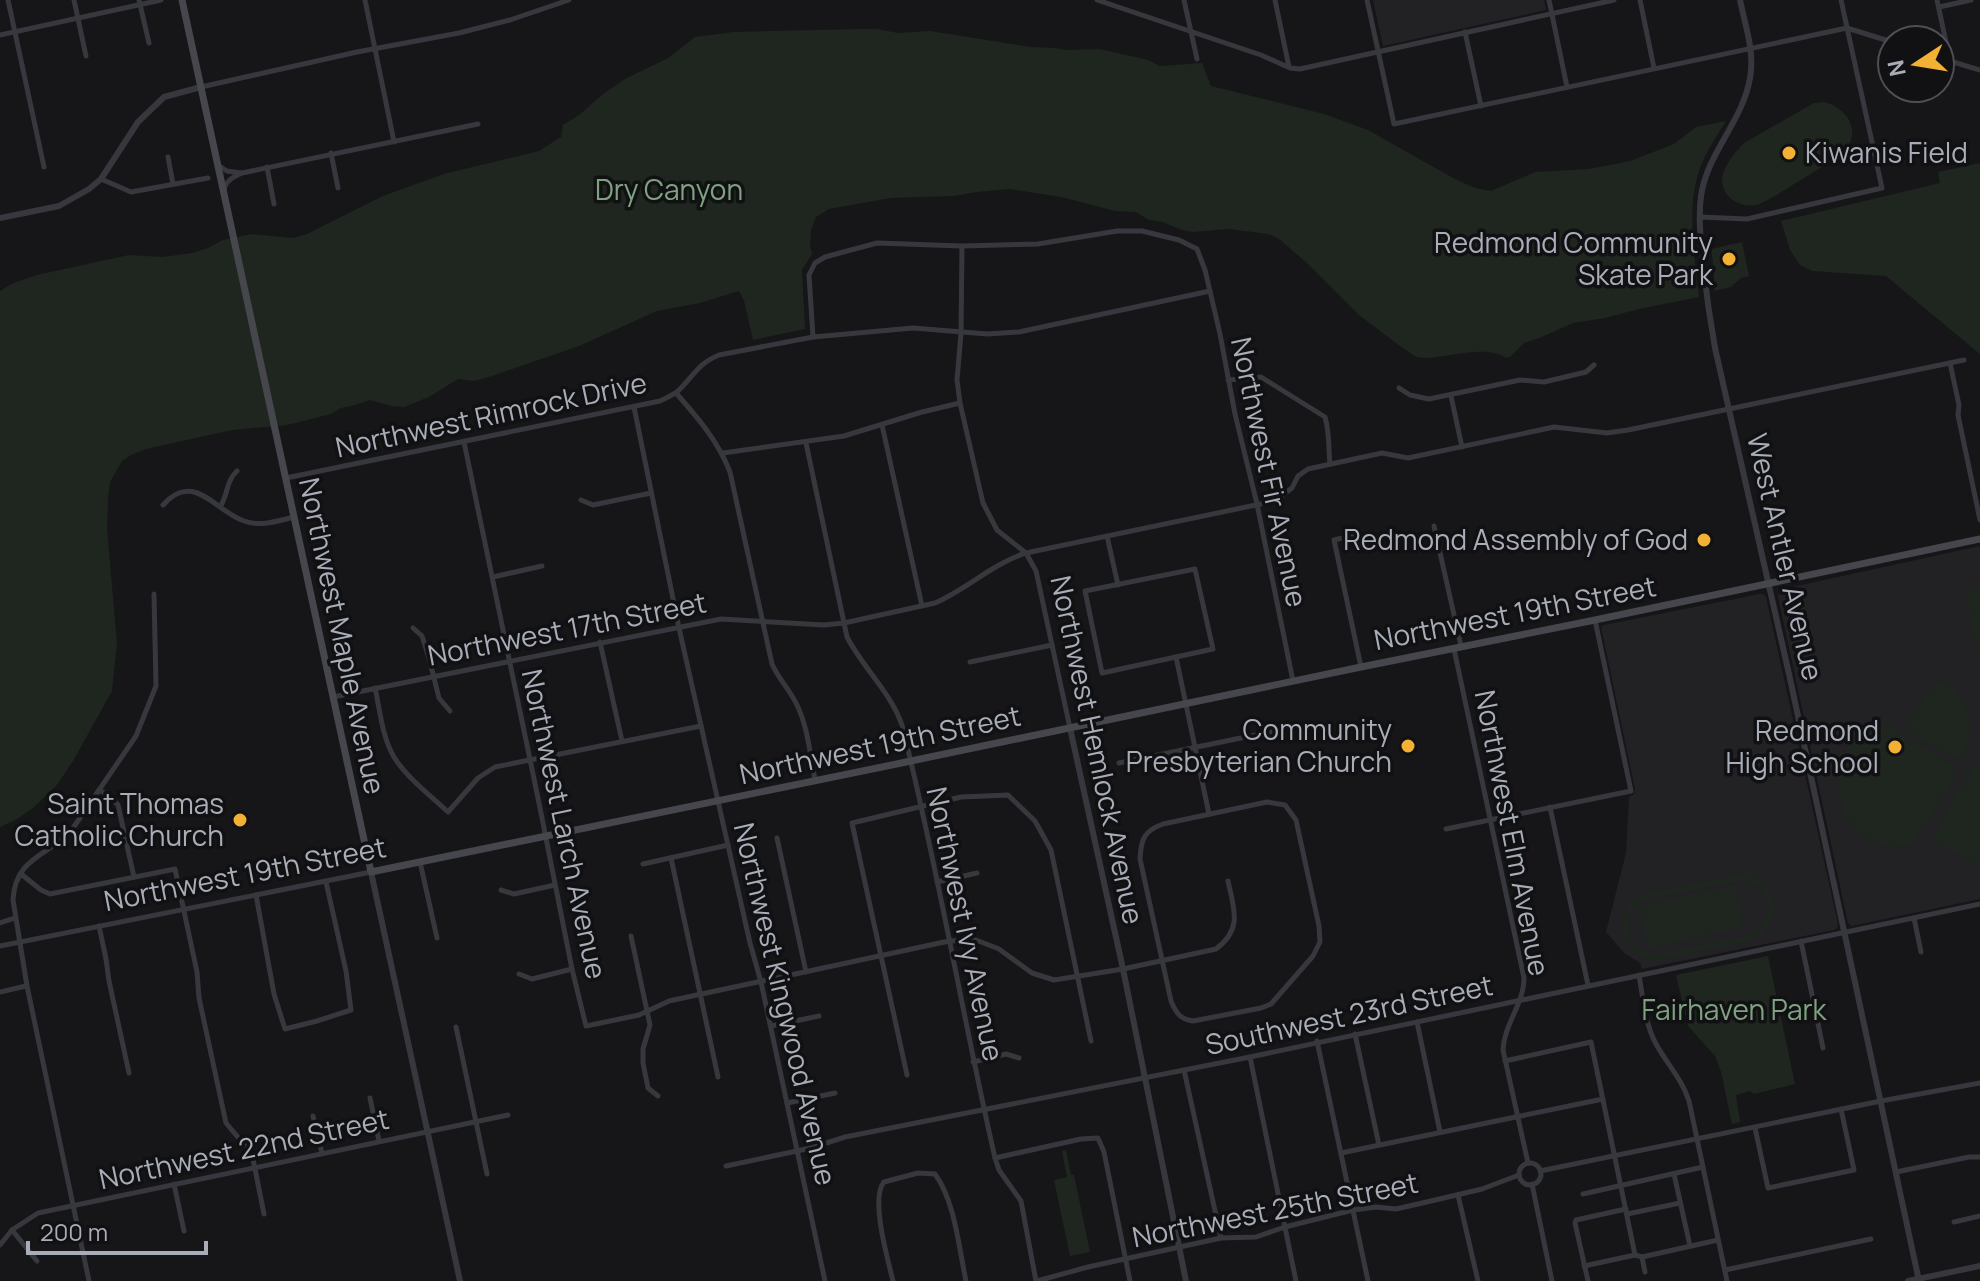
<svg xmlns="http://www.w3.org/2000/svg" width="1980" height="1281" font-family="Manrope,sans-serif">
  <rect width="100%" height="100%" fill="#161618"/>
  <g fill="#222225">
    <path d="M1373 0H1544L1546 10 1383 46Z"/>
    <path d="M1980 546V899L1852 926 1848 923 1778 596 1780 591 1783 589Z"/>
    <path d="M1760 594H1763L1766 597 1838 924 1837 928 1834 930 1642 969 1640 963 1624 953 1606 932 1626 853 1629 797 1634 794 1635 789 1601 627 1604 625Z"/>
  </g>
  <g fill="#1e261f" fill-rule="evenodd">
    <path d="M860 29H877L898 33 930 31 1030 47 1056 48 1065 50 1100 49 1148 60 1160 66 1202 63 1211 86 1324 114 1368 130 1455 179 1475 188 1491 191 1535 172 1589 169 1630 161 1674 144 1696 127 1726 121C1716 137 1705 154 1699 171 1686 211 1695 256 1699 297L1639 309 1605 318 1573 323 1542 337 1524 343 1510 357 1506 358C1486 344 1447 358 1424 358L1416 357 1396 343 1359 315 1308 264 1278 238 1268 234 1229 229 1192 232 1182 230 1163 222 1149 220 1136 212 1115 211 1061 197 1010 189 976 192 954 196 891 198 829 209 816 217 811 230 810 245 812 254 802 270 805 329 753 340 744 301 739 291 700 303 657 311 579 346 492 376 474 381 458 379 429 397 404 407 391 406 370 400 355 405 341 408 331 414 287 425 232 430 146 449 129 456 122 461 110 482 108 499 107 528 117 644 112 691 73 761 57 785 34 807 17 819 0 827V291L11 284 37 275 129 255 163 257 192 253 208 248 223 240 251 234 292 238 307 234 383 196 444 174 539 151 561 137 563 125 579 115 603 94 625 79 668 58 695 37 733 32Z"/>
    <path d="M1824 102C1851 109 1863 136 1840 156 1822 167 1804 178 1786 189 1778 194 1768 201 1759 204 1745 209 1727 201 1723 187 1718 172 1734 153 1744 143L1805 108 1814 103Z"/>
    <path d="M1980 163V354L1886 276 1812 271 1800 265 1790 250 1781 221 1940 183 1938 172Z"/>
    <path d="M1742 242 1749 276 1741 278 1731 287 1714 291V270L1711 249Z"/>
    <path d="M1980 588V649L1975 645 1965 590Z"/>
    <path d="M1946 682C1971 704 1976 725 1962 756L1951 758 1911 732 1909 723 1935 684Z"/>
    <path d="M1887 724 1952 765 1955 778 1913 842C1906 844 1896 848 1889 847 1835 838 1820 761 1864 731 1870 726 1880 726 1887 724Z"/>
    <path d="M1974 765 1980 767V868L1935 840 1934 835Z"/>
    <path d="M1752 871 1754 876C1784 894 1782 927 1749 941L1660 960C1618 959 1607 914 1644 894ZM1743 880C1775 887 1778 922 1748 935L1659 953C1625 953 1616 917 1645 900Z"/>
    <path d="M1735 885 1743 927 1648 948 1639 906Z"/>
    <path d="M1768 956 1795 1084 1754 1094 1750 1091 1736 1095 1740 1122 1732 1124 1721 1072 1715 1056 1688 1026 1676 975Z"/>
    <path d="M1066 1150 1071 1175H1074L1090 1252 1070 1256 1054 1180 1067 1177 1062 1151Z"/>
  </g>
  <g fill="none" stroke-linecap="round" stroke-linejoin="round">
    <g stroke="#37383d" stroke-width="5">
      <path d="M8 0 44 167"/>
      <path d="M74 0 86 56"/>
      <path d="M139 0 149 43"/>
      <path d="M365 0 394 142"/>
      <path d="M1097 0 1261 55 1290 68 1300 69 1614 0"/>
      <path d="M1184 0 1197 59"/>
      <path d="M1275 0 1289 67"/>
      <path d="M1367 0 1394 124 1847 28 1892 42"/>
      <path d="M1549 0 1567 87"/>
      <path d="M1640 0 1654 68"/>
      <path d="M1937 0 1950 61"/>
      <path d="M1939 7 1971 0"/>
      <path d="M1465 32 1481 106"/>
      <path d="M0 35 161 0"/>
      <path d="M1940 58 1980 70"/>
      <path d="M201 87 357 52 459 33 510 20 569 0"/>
      <path d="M331 153 338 188"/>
      <path d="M168 157 173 184"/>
      <path d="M219 166 227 171 241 173"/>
      <path d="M267 167 274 204"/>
      <path d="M101 179 131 192 208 178"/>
      <path d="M224 190C226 180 234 177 242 173L478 124"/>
      <path d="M1700 217 1747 219 1882 188 1841 0"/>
      <path d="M962 246 961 333 957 380 960 403 983 503 997 530 1026 553 1036 571 1070 728"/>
      <path d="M813 337 809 275 815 263 825 257 877 243 962 246 1038 244 1117 231H1142L1179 240 1197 249 1205 270 1220 334 1235 414 1257 504 1293 681"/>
      <path d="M1950 363 1959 405 1958 415 1980 520"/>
      <path d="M1228 380 1261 377 1325 417C1330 435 1328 445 1330 464"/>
      <path d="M1399 388 1410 395 1429 399 1520 380 1544 382 1586 372 1594 365"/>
      <path d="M676 393C698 418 718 441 730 472L772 664C778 678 789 689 796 703 808 726 810 755 815 780"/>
      <path d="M1451 396 1462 447"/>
      <path d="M634 407 679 628 750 943 761 982 825 1281"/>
      <path d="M882 425 922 606"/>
      <path d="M464 442 538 798 572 969 586 1026 639 1015 669 1001 949 941 976 940 999 949 1032 973 1054 980 1123 969 1216 949C1243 929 1234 909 1228 881"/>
      <path d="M806 443 847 637C863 668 890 691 902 725 938 868 962 1014 995 1158L999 1170 1021 1201 1036 1281"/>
      <path d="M723 453 844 436 922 412 960 403"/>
      <path d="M286 478 660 401C666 398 673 395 678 391 694 376 697 364 719 355L813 337 913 328 987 334 1019 332 1210 291"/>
      <path d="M581 500 593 505 651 493"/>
      <path d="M163 505C193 470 215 511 244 521 261 527 277 521 294 517"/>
      <path d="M220 507C228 495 226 481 237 471"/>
      <path d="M1434 526 1461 646"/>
      <path d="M1355 535 1334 540 1361 667"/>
      <path d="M1107 536 1118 585"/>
      <path d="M1195 569 1213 649 1102 673 1085 591Z"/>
      <path d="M493 577 542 566"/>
      <path d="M413 628 422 636 429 658 439 698 450 711"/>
      <path d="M600 642 622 741"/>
      <path d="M1454 649 1524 978C1524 1004 1504 1024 1503 1050L1528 1163"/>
      <path d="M1176 657 1209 814"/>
      <path d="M970 662 1052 645"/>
      <path d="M375 688C380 710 382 737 394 757 407 778 430 795 448 812L478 778 495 767 701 726"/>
      <path d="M333 697 721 619 824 625 844 623 935 603C967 589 992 564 1026 553L1275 501 1292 488 1298 476 1308 469 1382 453 1408 458 1554 427 1607 433 1628 430 1964 360"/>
      <path d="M1119 763 1280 730"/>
      <path d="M99 790 110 796 118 805 134 877"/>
      <path d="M1267 802 1285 805 1296 820 1319 926 1320 942 1313 956 1271 1004 1261 1008 1193 1021C1180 1019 1176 1013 1171 1001L1140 859C1141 839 1144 831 1163 824Z"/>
      <path d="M1550 807 1588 985"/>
      <path d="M1446 829 1631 791 1595 620"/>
      <path d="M777 838 806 972"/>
      <path d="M671 858 718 1077"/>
      <path d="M420 862 437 938"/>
      <path d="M643 864 728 845"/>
      <path d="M21 874 41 890 50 894 175 869 197 972 199 998 226 1123 252 1154 264 1214"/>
      <path d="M937 882 977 873"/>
      <path d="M501 890 514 894 555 885"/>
      <path d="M256 895 274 994 285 1029 317 1021 351 1010 346 971 326 882"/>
      <path d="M1914 918 1921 952"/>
      <path d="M0 923 15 918"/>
      <path d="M99 926 106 959 109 981 129 1073"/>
      <path d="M631 936 650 1025 643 1049V1063L648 1088 658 1096"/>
      <path d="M1801 941 1823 1048"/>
      <path d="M0 946 371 872"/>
      <path d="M519 974 532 979 572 969"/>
      <path d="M1639 975C1643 998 1645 1024 1656 1044 1667 1064 1682 1079 1689 1101L1727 1281"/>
      <path d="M0 992 26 986"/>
      <path d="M1417 1022 1440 1132"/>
      <path d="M771 1026 819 1016"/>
      <path d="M456 1027 487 1174"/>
      <path d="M1355 1034 1379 1145"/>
      <path d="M1317 1041 1368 1281"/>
      <path d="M1250 1057 1296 1281"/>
      <path d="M1505 1061 1591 1042 1635 1255"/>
      <path d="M973 1062 1006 1054 1019 1058"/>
      <path d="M1184 1070 1221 1238"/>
      <path d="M907 1075 852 823 961 797 1008 795 1035 821 1051 850 1091 1041"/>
      <path d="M370 1098 379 1141"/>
      <path d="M787 1103 835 1093"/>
      <path d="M313 1116 322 1153"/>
      <path d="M1755 1128 1768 1188 1854 1170 1841 1109"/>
      <path d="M1341 1153 1603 1099"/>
      <path d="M995 1158 1081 1139 1098 1138 1104 1152 1130 1281"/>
      <circle cx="1530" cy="1174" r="11"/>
      <path d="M726 1166 811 1148 845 1137 1250 1057 1980 904"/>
      <path d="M1540 1171 1881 1101 1980 1083"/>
      <path d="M1896 1172 1969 1157H1980"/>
      <path d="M1674 1174 1690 1246"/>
      <path d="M174 1184 184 1231"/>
      <path d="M1532 1184 1552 1281"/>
      <path d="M1583 1194 1703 1167"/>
      <path d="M1458 1195 1478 1281"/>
      <path d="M1627 1214 1680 1203"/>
      <path d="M1954 1222 1980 1216"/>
      <path d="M12 1230 37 1261"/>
      <path d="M0 1245 12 1230 38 1213 508 1115"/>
      <path d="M1642 1257 1645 1272"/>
      <path d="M1584 1266 1635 1255 1642 1257 1718 1240"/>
      <path d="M1725 1270 1871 1239"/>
      <path d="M89 1281 27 986 13 900C15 858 47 856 71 831L136 736 156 686 154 594"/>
      <path d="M893 1281C888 1260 870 1198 884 1182L918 1173 935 1174C955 1201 959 1249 966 1281"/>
      <path d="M1037 1281 1088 1267 1221 1238 1256 1237 1285 1227 1353 1210 1376 1207 1396 1209 1431 1201 1482 1189 1519 1175"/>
      <path d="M1588 1281 1575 1223 1576 1220 1626 1209"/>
    </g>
    <g stroke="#37383d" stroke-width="6">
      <path d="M1740 0C1745 25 1755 52 1750 78 1743 121 1707 153 1701 196 1698 218 1701 241 1703 263 1706 292 1710 320 1715 348L1789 674 1919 1281"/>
      <path d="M0 218 59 206 89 189 101 179 138 122 164 97 201 87"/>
      <path d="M1070 728 1123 969 1186 1281"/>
      <path d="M371 872 460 1281"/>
      <path d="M1908 1281 1980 1266"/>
    </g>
    <path stroke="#45474d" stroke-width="7" d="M182 0 371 872 911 761 1361 667 1595 620 1980 539"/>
  </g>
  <g fill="#f2b134" stroke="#111113" stroke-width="3">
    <circle cx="1789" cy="153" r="8"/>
    <circle cx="1729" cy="259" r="8"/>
    <circle cx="1704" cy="540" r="8"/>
    <circle cx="1408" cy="746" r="8"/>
    <circle cx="1895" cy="747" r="8"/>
    <circle cx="240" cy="820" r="8"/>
  </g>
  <g text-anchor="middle" stroke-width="7" stroke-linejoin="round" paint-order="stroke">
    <g font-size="28" fill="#a8adb8" stroke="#111113" text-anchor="end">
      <text x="1805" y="163" text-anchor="start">Kiwanis Field</text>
      <text x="1713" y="253">Redmond Community<tspan x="1713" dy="32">Skate Park</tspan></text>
      <text x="1688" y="550">Redmond Assembly of God</text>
      <text x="1392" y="740">Community<tspan x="1392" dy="32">Presbyterian Church</tspan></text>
      <text x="1879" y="741">Redmond<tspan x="1879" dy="32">High School</tspan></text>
      <text x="224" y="814">Saint Thomas<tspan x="224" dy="32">Catholic Church</tspan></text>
    </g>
    <g font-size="28" fill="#7fa381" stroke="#111113">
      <text x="669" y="200">Dry Canyon</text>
      <text x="1734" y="1020">Fairhaven Park</text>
    </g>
    <g font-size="28" fill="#a8adb8" stroke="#111113">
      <text transform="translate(491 415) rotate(-12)" y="10">Northwest Rimrock Drive</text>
      <text transform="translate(1269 472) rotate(78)" y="10">Northwest Fir Avenue</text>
      <text transform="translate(1785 557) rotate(77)" y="10">West Antler Avenue</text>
      <text transform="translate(1515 613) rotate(-11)" y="10">Northwest 19th Street</text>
      <text transform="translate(567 629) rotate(-11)" y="10">Northwest 17th Street</text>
      <text transform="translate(342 636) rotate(78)" y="10">Northwest Maple Avenue</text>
      <text transform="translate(880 745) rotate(-12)" y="10">Northwest 19th Street</text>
      <text transform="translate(1097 750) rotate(78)" y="10">Northwest Hemlock Avenue</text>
      <text transform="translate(564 824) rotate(78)" y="10">Northwest Larch Avenue</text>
      <text transform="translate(1512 833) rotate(79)" y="10">Northwest Elm Avenue</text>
      <text transform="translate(245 874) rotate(-11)" y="10">Northwest 19th Street</text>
      <text transform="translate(965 924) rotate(78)" y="10">Northwest Ivy Avenue</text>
      <text transform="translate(785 1004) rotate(77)" y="10">Northwest Kingwood Avenue</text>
      <text transform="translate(1349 1015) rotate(-12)" y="10">Southwest 23rd Street</text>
      <text transform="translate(244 1149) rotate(-12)" y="10">Northwest 22nd Street</text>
      <text transform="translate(1275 1210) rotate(-11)" y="10">Northwest 25th Street</text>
    </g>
  </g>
  <g transform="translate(1916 64) rotate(258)"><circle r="38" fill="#111113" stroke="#4d4f55" stroke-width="2"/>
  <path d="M0-6L14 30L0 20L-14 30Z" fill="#f2b134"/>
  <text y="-12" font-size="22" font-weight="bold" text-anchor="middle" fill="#a8adb8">N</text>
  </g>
  <path d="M28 1241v12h178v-12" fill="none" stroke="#a8adb8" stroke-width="4"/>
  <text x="40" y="1241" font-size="24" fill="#a8adb8" stroke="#111113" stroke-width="6" paint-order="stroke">200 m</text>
</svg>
